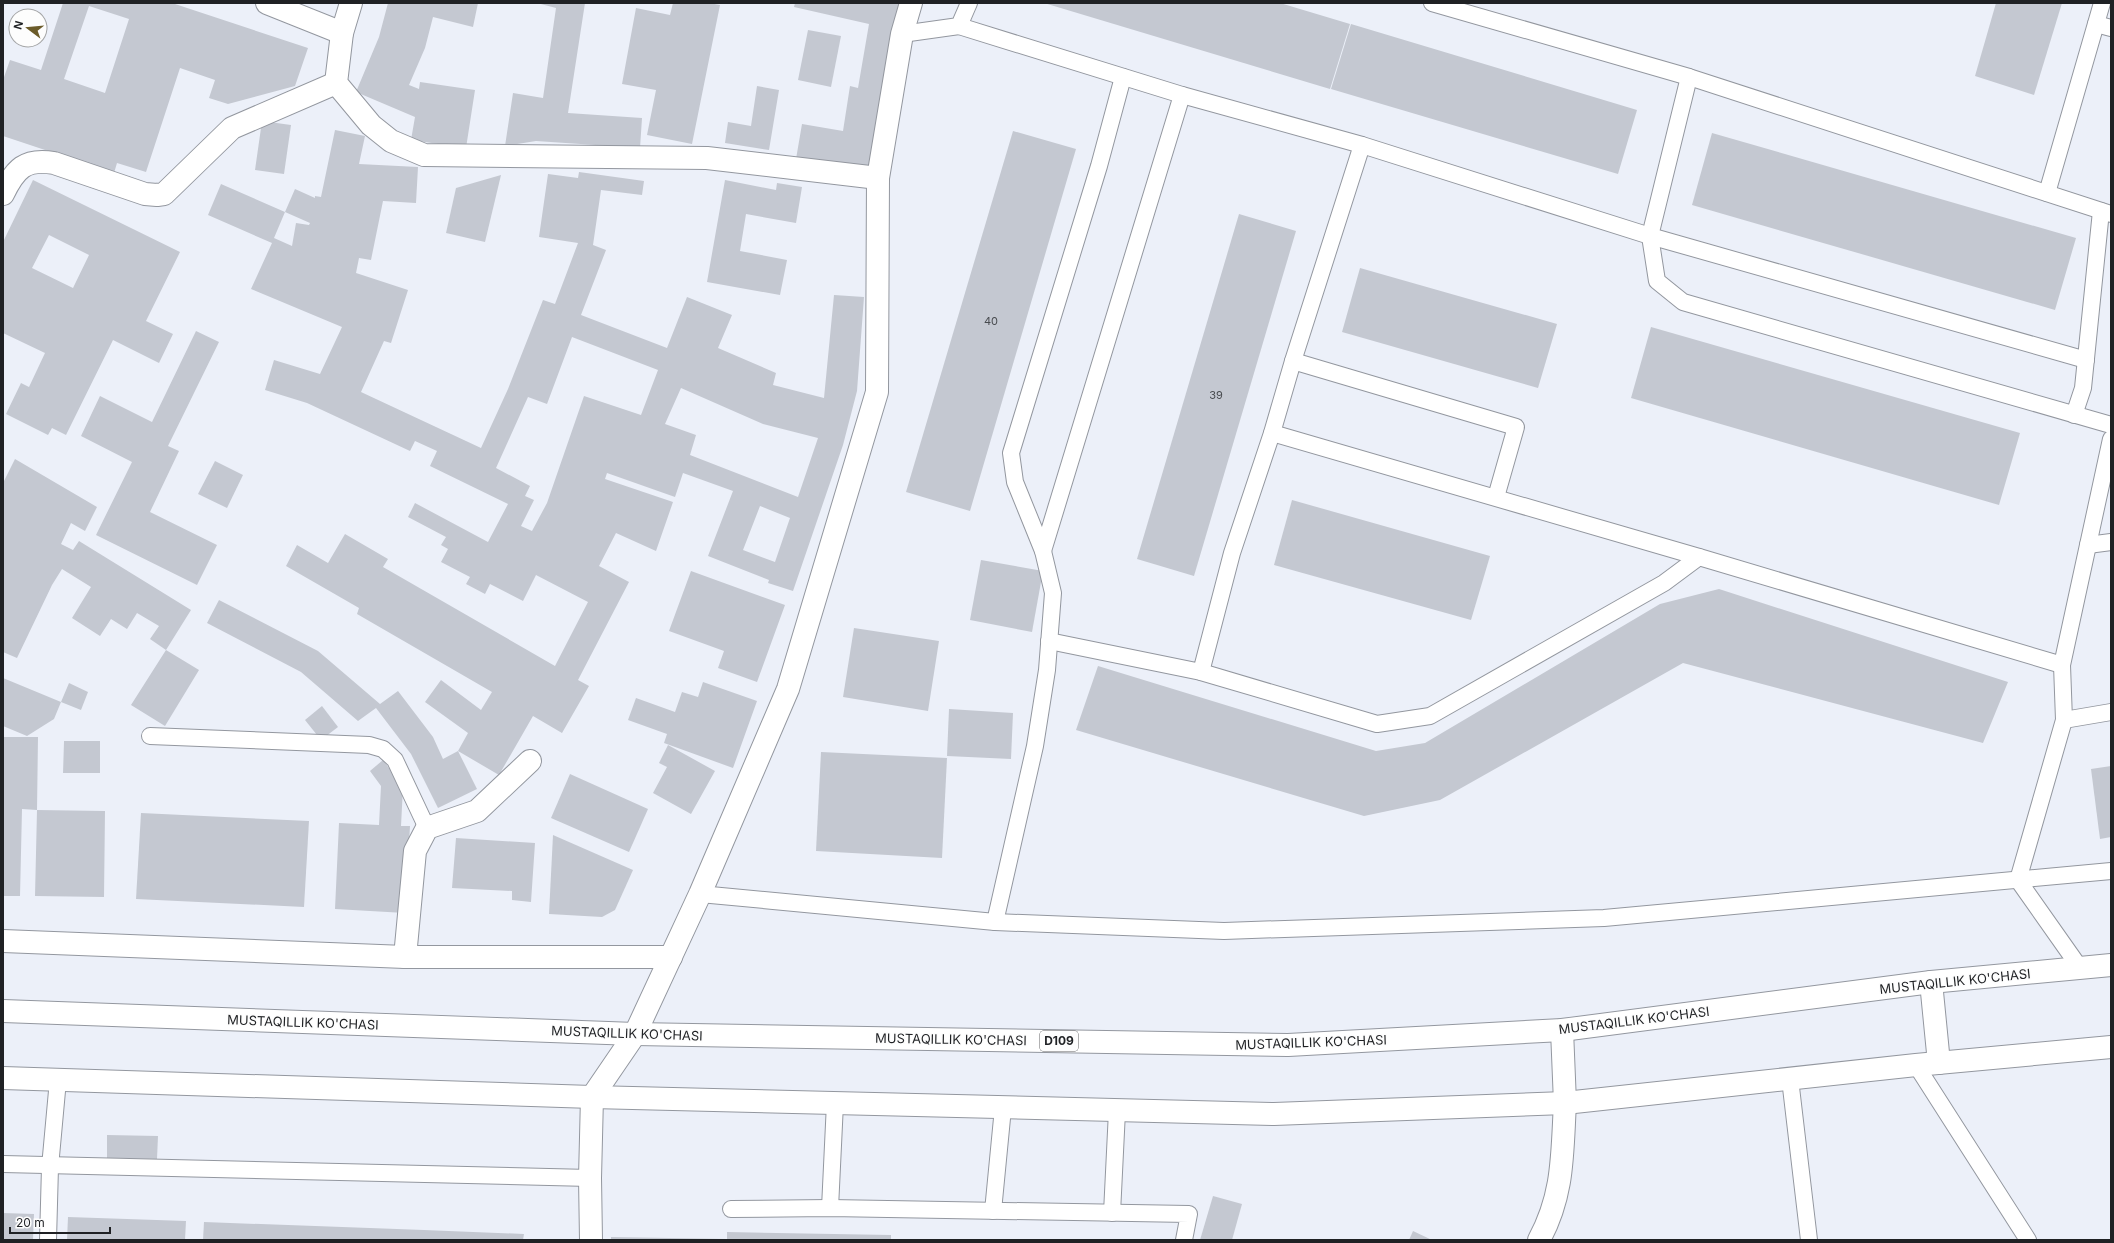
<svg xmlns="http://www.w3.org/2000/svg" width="2114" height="1243" font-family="Inter,sans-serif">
  <rect width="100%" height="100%" fill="#ecf0f9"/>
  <g fill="#c4c8d1" fill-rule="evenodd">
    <path d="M63 3H172L308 48 295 86 228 104 209 98 215 80 180 68 146 172 117 163 114 173 3 136V80L10 60 41 70ZM89 6 129 19 105 93 64 79Z"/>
    <path d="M388 3H478L473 27 433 17 425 48 409 85 419 89 420 82 475 90 466 148 411 140 415 117 356 92 379 37Z"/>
    <path d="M537 3H585L568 113 642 118 640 148 536 141 505 146 513 93 543 98 556 8Z"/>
    <path d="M673 3H709L720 5 692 144 647 135 656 90 622 84 636 8 670 15Z"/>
    <path d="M795 3H902L869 171 796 159 802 124 843 131 850 86 858 88 869 24 794 7Z"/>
    <path d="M1044 3H1280L1350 24 1330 89Z"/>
    <path d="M1996 3H2062L2034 95 1975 76Z"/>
    <path d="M1351 24 1637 110 1618 174 1331 89Z"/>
    <path d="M808 30 841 36 831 87 798 80Z"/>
    <path d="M757 86 779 90 769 150 725 143 728 122 751 126Z"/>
    <path d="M262 121 291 125 284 174 255 170Z"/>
    <path d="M335 130 365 136 359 164 418 167 416 203 383 201 371 260 359 258 356 273 408 290 391 343 384 341 361 392 481 448 508 389 543 300 555 304 578 243 539 237 548 174 578 178 579 172 644 181 642 195 601 190 593 245 606 250 581 315 667 348 687 297 732 315 718 348 776 373 773 385 824 398 834 295 864 297 857 391 843 445 793 591 768 583 769 580 708 556 733 491 683 473 675 497 607 473 605 479 673 502 656 551 616 533 599 566 629 582 578 680 589 686 562 733 533 716 499 775 458 751 468 733 425 702 441 680 481 710 492 692 357 614 359 608 286 566 297 545 328 563 345 534 388 559 383 567 555 666 588 602 536 575 523 601 490 584 485 594 466 584 470 577 441 562 448 549 441 545 446 537 408 517 415 503 488 542 508 504 430 466 437 451 415 441 410 451 307 403 265 390 274 360 320 374 342 327 251 289 272 243 208 215 221 184 285 212 295 189 315 198V196L321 197ZM285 212 310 223 309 225 296 223 292 246 274 238ZM572 337 658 370 641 415 584 396 547 503 532 531 521 526 534 500 525 496 530 486 496 468 528 397 547 404ZM681 388 763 424 818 438 798 497 690 455 696 435 665 424ZM760 506 790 518 775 562 743 550Z"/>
    <path d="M1013 131 1076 149 970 511 906 492Z"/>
    <path d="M1712 133 2076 238 2055 310 1692 205Z"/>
    <path d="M501 175 485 242 446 233 456 188Z"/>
    <path d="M33 180 180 252 146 321 173 334 159 363 113 340 66 435 52 428 48 435 6 414 21 383 29 387 45 353 3 333V242ZM49 235 89 255 73 288 32 268Z"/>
    <path d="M725 180 776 190 777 183 802 187 796 223 746 214 740 251 787 260 780 295 707 282Z"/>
    <path d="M1239 214 1296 231 1194 576 1137 559Z"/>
    <path d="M1360 268 1557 324 1538 388 1342 332Z"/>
    <path d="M1651 327 2020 433 1999 505 1631 398Z"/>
    <path d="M196 331 219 342 168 446 179 451 150 512 217 545 197 585 96 535 132 462 81 436 100 396 152 422Z"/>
    <path d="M15 459 97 507 85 531 71 523 61 544 73 550 79 541 191 610 166 650 199 670 165 726 131 705 166 650 150 639 159 626 137 613 127 629 111 619 100 636 72 618 91 587 62 569 52 585 17 658 3 652V483Z"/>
    <path d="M215 461 243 475 227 508 198 494Z"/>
    <path d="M1292 500 1490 556 1471 620 1274 565Z"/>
    <path d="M981 560 1043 571 1032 632 970 620Z"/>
    <path d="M691 571 785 605 757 682 718 668 724 651 669 631Z"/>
    <path d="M1719 589 2008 682 1983 743 1683 663 1440 800 1364 816 1076 730 1098 666 1376 751 1425 743 1660 604Z"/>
    <path d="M219 600 318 651 380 704 398 691 433 737 443 759 458 751 477 789 438 808 411 754 376 708 358 721 301 672 207 623Z"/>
    <path d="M854 628 939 641 928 711 843 697Z"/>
    <path d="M3 678 61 702 69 683 88 692 81 710 61 702 54 719 27 736 3 726Z"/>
    <path d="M703 682 757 701 733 768 664 743 667 734 628 720 636 698 675 712 682 692 698 697Z"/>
    <path d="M322 706 338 727 321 740 305 720Z"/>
    <path d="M949 709 1013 713 1011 759 947 756Z"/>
    <path d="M3 737H38L37 810 105 811 104 897 35 896 37 810 22 809 20 896H3Z"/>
    <path d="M64 741H100V773H63Z"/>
    <path d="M668 745 715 771 691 814 653 793 667 767 659 763Z"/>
    <path d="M821 752 947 758 942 858 816 851Z"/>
    <path d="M383 760 403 787 401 826H410L405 913 335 909 339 823 379 825 381 786 370 771Z"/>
    <path d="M2111 766V837L2100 839 2091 769Z"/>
    <path d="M570 774 648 809 629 852 551 818Z"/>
    <path d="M141 813 309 821 304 907 136 899Z"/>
    <path d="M553 835 633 870 615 910 602 917 549 914Z"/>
    <path d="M456 838 535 843 531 902 512 900V891L452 888Z"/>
    <path d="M107 1135 158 1136 157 1159 107 1158Z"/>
    <path d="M1213 1196 1242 1204 1232 1240H1200Z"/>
    <path d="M3 1213 34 1214 33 1240H3Z"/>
    <path d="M68 1217 186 1221 185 1240H67Z"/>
    <path d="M204 1222 424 1230 524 1234 523 1240H203Z"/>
    <path d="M1413 1231 1432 1240H1409Z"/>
    <path d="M727 1232 891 1235V1240H611V1237L727 1239Z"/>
  </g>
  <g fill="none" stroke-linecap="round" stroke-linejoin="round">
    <g stroke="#93979f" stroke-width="18">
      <g id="service">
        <path d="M1432 3 1689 77 2111 214"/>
        <path d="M2096 24 2111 28"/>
        <path d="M959 26 1182 95 1362 145 1650 236 2086 360"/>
        <path d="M902 34 959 26 969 3"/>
        <path d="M1689 77 1650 236 1657 281 1683 302 2111 425"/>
        <path d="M2047 193 2102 3"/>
        <path d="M1293 361 1516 427 1496 497"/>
        <path d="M2074 415 2083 388 2101 211"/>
        <path d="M1272 433 1699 557 2062 665"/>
        <path d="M2088 545 2111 542"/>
        <path d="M1043 551 1182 95"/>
        <path d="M1049 641 1201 672 1232 553 1272 433 1293 361 1362 145"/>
        <path d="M1201 672 1377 724 1430 716 1664 583 1699 557"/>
        <path d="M2064 720 2111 712"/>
        <path d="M150 736 369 745 383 749 395 760 427 828"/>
        <path d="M700 894 995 922 1224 931 1604 918 2111 871"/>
        <path d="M995 922 1035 746 1047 670 1053 593 1043 551 1015 482 1011 453 1099 166 1123 77"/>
        <path d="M2080 968 2018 880 2064 720 2062 665 2111 439"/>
        <path d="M1916 1065 2028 1240"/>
        <path d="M1790 1079 1809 1240"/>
        <path d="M3 1164 590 1178"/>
        <path d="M830 1208 835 1103"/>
        <path d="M731 1209 830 1208 1189 1214 1184 1240"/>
        <path d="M993 1211 1003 1108"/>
        <path d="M1112 1213 1117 1111"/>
        <path d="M48 1240 50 1167 58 1080"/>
      </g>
    </g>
    <g stroke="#93979f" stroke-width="24">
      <g id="minor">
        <path d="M267 3 342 33"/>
        <path d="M351 3 342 33 336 83 371 125 391 141 424 155 707 158 878 178"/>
        <path d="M3 194C15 169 25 158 54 163L145 194 157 195 164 194 232 128 336 83"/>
        <path d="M3 941 405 957H671"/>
        <path d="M405 957 415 851 427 828 477 811 530 761"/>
        <path d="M591 1240 590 1178 592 1097 635 1034 700 894 788 689 877 392 878 178 902 34 911 3"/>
        <path d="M1539 1240C1564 1194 1562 1154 1565 1103"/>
      </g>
    </g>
    <g stroke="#93979f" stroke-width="24">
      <g id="primary">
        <path d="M1931 982 1939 1063"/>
        <path d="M3 1011 635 1034 1288 1045 1562 1030 1931 982 2111 965"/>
        <path d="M1562 1030 1565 1103"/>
        <path d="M3 1078 592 1097 1274 1114 1565 1103 1916 1065 2111 1047"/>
      </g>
    </g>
    <use href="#service" stroke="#fff" stroke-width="16"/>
    <use href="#minor" stroke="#fff" stroke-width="22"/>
    <use href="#primary" stroke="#fff" stroke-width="22"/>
  </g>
  <g text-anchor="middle" stroke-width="3" stroke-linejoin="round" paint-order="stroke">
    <g font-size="11" fill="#484b4f">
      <text x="991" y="325">40</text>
      <text x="1216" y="399">39</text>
    </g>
    <rect fill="#fdfdfd" stroke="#626365" stroke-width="1" x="1040" y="1031" width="38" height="20" rx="3"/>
    <g font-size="12" font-weight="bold" fill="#1f2124">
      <text x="1059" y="1045">D109</text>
    </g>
    <g font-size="13" fill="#1f2124" stroke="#fdfdfd">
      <text transform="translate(1955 981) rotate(-6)" y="5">MUSTAQILLIK KO'CHASI</text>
      <text transform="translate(1634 1020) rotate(-7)" y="5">MUSTAQILLIK KO'CHASI</text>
      <text transform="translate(303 1022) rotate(2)" y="5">MUSTAQILLIK KO'CHASI</text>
      <text transform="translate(627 1033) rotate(2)" y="5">MUSTAQILLIK KO'CHASI</text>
      <text transform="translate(951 1039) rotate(1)" y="5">MUSTAQILLIK KO'CHASI</text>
      <text transform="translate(1311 1042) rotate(-2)" y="5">MUSTAQILLIK KO'CHASI</text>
    </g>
  </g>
  <rect width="2114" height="1243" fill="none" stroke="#1f2124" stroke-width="8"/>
  <g transform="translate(28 28) rotate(286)"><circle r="19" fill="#fdfdfd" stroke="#a4a5a6"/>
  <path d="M0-3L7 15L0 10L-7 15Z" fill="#6b5b29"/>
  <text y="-6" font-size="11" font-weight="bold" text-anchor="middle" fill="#1f2124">N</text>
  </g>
  <path d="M10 1227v6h100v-6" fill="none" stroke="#1f2124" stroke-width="2"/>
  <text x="16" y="1227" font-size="12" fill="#1f2124" stroke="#fdfdfd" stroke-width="3" paint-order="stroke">20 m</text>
</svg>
